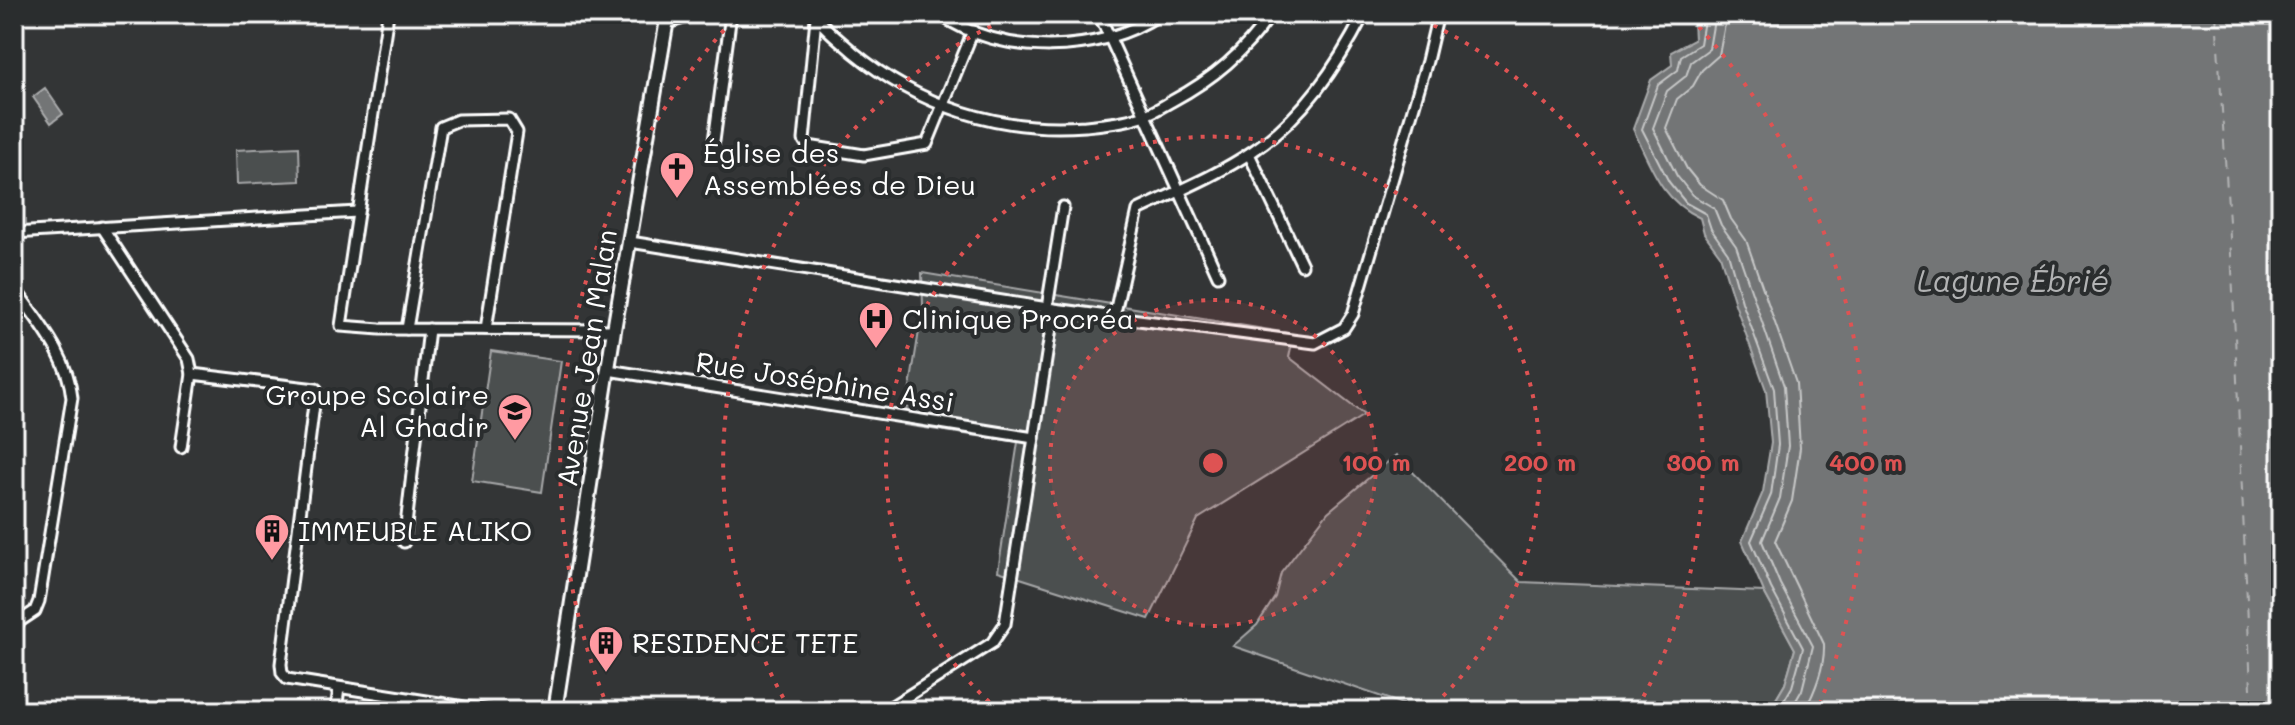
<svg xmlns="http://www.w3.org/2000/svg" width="2295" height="725" font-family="Mali,sans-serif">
  <rect width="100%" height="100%" fill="#333536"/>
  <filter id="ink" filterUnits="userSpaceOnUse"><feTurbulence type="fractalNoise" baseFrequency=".0125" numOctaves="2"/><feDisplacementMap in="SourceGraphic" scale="16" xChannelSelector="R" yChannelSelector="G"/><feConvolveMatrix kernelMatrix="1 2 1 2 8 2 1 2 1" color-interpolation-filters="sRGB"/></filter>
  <g filter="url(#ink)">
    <g fill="#4c4f50" stroke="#a6a7a8" stroke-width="2">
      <path d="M299 147 300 181 237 184 236 150Z"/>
      <path d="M922 273 1294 334 1289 357 1364 415 1198 519 1149 619 998 571 1018 442 904 425 923 306Z"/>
      <path d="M491 351 561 361 542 492 472 481Z"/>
      <path d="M1396 455 1521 582 1764 592 1795 649 1785 684 1769 711H1423L1233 646 1257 625 1275 597 1281 573 1328 512Z"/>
    </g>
    <g fill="#737576" stroke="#abacad" stroke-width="2">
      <path d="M1700 14H2281V711H1769L1785 684 1795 649 1764 592 1742 541 1763 492 1771 443 1766 390 1735 304 1720 255 1704 233 1700 218C1661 200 1651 166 1633 129L1651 80 1672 65 1671 52 1694 40 1693 21Z"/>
      <path d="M45 88 63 114 51 123 33 97Z"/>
    </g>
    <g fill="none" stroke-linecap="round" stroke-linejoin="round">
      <g stroke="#c7c8c8" stroke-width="2">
        <path d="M1705 14 1700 44 1681 56 1678 70 1658 85 1642 129 1669 182 1686 203 1706 214 1711 229 1728 253 1742 302 1774 389 1778 445 1771 495 1751 541 1771 588 1803 648 1792 687 1778 711"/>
        <path d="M1715 14 1709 49 1691 62 1686 76 1667 91 1653 128 1677 176 1692 195 1714 208 1721 225 1736 246 1784 386 1788 446 1780 498 1762 541 1780 584 1813 646 1802 690 1790 711"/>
        <path d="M1727 14 1719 55 1702 70 1693 86 1677 99 1666 128 1687 169 1700 185 1723 200 1731 219 1746 240 1796 383 1800 448 1792 501 1775 541 1824 644C1825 666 1815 692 1804 711"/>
      </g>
      <path stroke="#b2b3b4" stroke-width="2" stroke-dasharray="10 8" stroke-linecap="butt" d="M2216 14 2232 270 2252 711"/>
      <g stroke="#fff" stroke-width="15">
        <g id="street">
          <path d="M388 14 341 326 380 329 614 330"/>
          <path d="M814 14C824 29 840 40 853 52 919 106 1000 133 1085 126 1104 124 1126 122 1145 115 1154 112 1163 106 1172 101 1213 79 1244 53 1271 14"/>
          <path d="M939 14C1001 57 1098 56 1160 14"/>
          <path d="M1099 14 1218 276"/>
          <path d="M816 18 804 140 808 146 864 155 927 144 973 31"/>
          <path d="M667 23 697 14"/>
          <path d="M714 141 731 14"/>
          <path d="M1249 154 1302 265"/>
          <path d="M102 227 189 359 192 374 181 447"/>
          <path d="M14 233 357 212"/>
          <path d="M630 242 1054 309 1315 343 1344 328 1353 314 1427 61 1438 14"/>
          <path d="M14 287C38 322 68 355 72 398L39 601 35 611 14 625"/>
          <path d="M1047 308 1063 207"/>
          <path d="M1114 317 1138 210C1176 192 1218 175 1253 151 1303 117 1337 67 1364 14"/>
          <path d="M407 329 441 127 458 120 509 119 517 132 486 329"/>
          <path d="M608 370 1034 438"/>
          <path d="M192 374 316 389 281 664 282 673 287 679 490 711"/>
          <path d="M404 542 429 329"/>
          <path d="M336 711 339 688"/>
          <path d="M884 711 992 643 1005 624 1054 309"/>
        </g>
      </g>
      <g stroke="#fff" stroke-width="18">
        <path id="secondary" d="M555 711 614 330 668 14"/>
      </g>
      <use href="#street" stroke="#2a2d2e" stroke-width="9"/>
      <use href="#secondary" stroke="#2a2d2e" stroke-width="12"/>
    </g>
  </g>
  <circle cx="1213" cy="463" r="163" fill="#de5353" fill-opacity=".12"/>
  <g fill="none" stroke="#de5353" stroke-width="4" stroke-dasharray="4 8">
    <circle cx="1213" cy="463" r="163"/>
    <path d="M998 710A327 327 0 1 1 1428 710"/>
    <path d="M789 708A490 490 0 0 1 1014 15M1412 15A490 490 0 0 1 1637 708"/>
    <path d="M608 708A653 653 0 0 1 735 18M1691 18A653 653 0 0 1 1818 708"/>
  </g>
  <defs>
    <g id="church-pin" transform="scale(1.8)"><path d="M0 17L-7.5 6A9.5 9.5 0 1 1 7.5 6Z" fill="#ff9aa2" stroke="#2a2d2e"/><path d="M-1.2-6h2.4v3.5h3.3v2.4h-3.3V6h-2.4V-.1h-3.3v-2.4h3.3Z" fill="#111"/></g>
    <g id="hospital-pin" transform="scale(1.8)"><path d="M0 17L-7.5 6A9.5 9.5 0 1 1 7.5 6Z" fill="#ff9aa2" stroke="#2a2d2e"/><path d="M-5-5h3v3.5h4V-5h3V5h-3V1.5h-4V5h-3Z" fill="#111"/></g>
    <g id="school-pin" transform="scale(1.8)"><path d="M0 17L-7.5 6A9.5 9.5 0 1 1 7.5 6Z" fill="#ff9aa2" stroke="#2a2d2e"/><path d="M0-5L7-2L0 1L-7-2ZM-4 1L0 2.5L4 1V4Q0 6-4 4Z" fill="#111"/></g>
    <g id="building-pin" transform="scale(1.8)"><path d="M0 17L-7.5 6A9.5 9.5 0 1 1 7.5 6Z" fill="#ff9aa2" stroke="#2a2d2e"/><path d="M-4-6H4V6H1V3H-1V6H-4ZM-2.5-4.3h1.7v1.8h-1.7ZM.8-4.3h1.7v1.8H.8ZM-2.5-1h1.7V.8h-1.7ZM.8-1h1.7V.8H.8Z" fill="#111"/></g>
  </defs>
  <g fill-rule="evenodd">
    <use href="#church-pin" x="677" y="169"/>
    <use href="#hospital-pin" x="876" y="319"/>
    <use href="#school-pin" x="515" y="411"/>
    <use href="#building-pin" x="272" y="531"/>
    <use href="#building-pin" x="606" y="643"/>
  </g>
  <g text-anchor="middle" stroke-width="8" stroke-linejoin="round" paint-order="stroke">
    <g font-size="28" fill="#fff" stroke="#2a2d2e" text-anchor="start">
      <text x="703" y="163">Église des<tspan x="703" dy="32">Assemblées de Dieu</tspan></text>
      <text x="902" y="329">Clinique Procréa</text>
      <text x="489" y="405" text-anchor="end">Groupe Scolaire<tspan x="489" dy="32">Al Ghadir</tspan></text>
      <text x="298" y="541">IMMEUBLE ALIKO</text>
      <text x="632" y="653">RESIDENCE TETE</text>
    </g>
    <g font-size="28" fill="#fff" stroke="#2a2d2e">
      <text transform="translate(587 358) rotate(-81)" y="10">Avenue Jean Malan</text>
      <text transform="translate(825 382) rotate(9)" y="10">Rue Joséphine Assi</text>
    </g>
    <g font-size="30" font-style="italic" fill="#b2b3b4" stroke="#2a2d2e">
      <text x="2013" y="292">Lagune Ébrié</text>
    </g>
  </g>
  <circle cx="1213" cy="463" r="12" fill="#de5353" stroke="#2a2d2e" stroke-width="4"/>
  <g font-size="24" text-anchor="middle" font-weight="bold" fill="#de5353" stroke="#2a2d2e" stroke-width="8" stroke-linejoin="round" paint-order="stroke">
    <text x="1376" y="471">100 m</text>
    <text x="1540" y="471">200 m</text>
    <text x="1703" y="471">300 m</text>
    <text x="1866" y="471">400 m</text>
  </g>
  <rect width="2295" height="725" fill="none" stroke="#2a2d2e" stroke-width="48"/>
  <rect x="24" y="24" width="2247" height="677" fill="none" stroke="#fff" stroke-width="3" filter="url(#ink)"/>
</svg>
